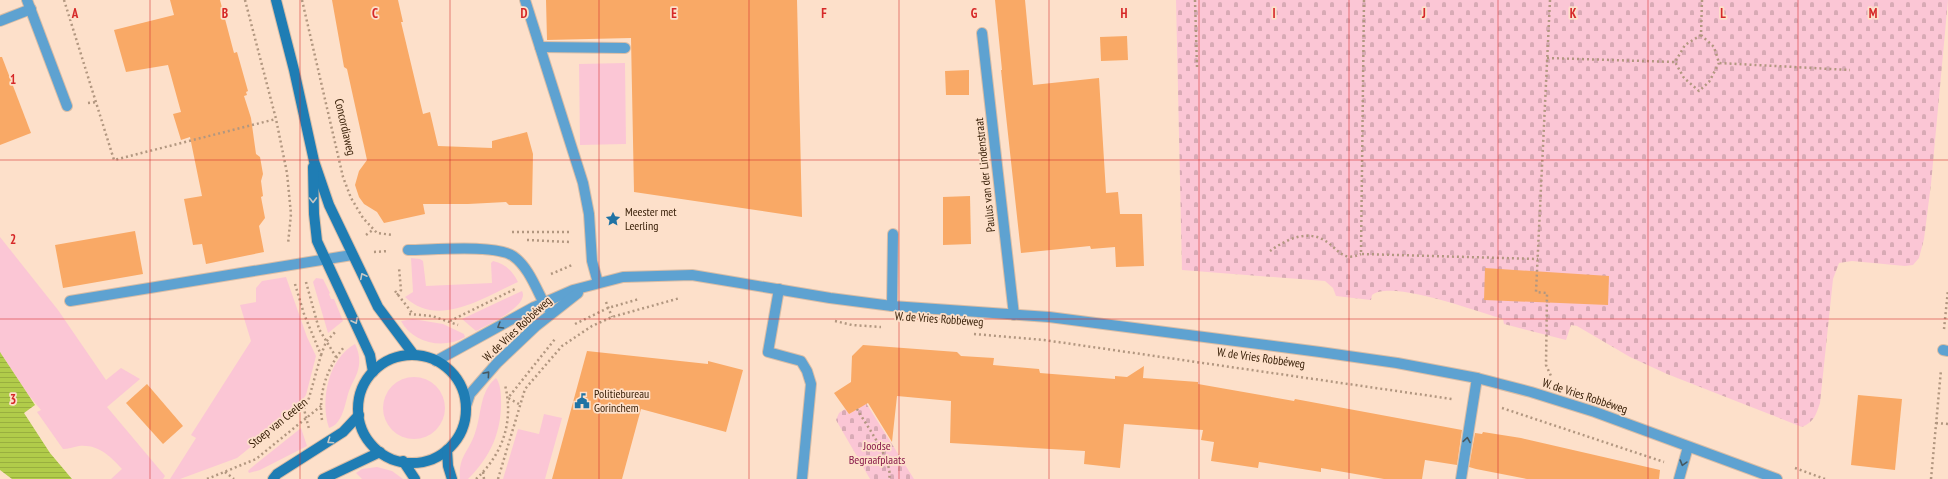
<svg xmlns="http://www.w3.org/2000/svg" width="1948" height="479" font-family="'PT Sans Narrow',sans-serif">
  <defs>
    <pattern id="cemetery-stones" width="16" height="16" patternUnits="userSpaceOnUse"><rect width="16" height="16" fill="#fbc6d5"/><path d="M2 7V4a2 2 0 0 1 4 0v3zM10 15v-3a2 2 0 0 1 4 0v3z" fill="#d8aab5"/></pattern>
    <pattern id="water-rules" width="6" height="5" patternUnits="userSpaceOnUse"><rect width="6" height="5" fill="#b1cc4a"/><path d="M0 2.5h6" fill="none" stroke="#99af3f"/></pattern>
  </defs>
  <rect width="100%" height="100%" fill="#fde0ca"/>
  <g fill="#fbc6d5">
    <path d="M625 63 626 144 580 145 579 64Z"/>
    <path d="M0 237 58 310 106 380 121 368 140 379 107 407 165 476 163 479H111L122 469C110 456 98 444 79 446 73 447 68 449 63 449L37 412 41 410 27 393 0 352Z"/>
    <path d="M411 258 420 259 423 261 426 286 492 283 491 263 493 261C505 264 512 270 518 282 484 297 438 329 405 297L413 292Z"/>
    <path d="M286 277 307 337 316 356 306 395 294 412 237 458 180 479H170L196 438 191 435 251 341 240 305 256 302V288L262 281Z"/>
    <path d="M316 278 323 279 330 293 329 294 331 299H334L343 321 328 333 313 282Z"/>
    <path d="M522 291C530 306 487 325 476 331L462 319Z"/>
    <path d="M413 319 443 324 464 334 465 337C443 350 413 343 401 321Z"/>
    <path d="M355 344C358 350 360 357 359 365 358 375 352 382 349 391 345 403 343 424 329 428 320 400 328 359 355 344Z"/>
    <circle cx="414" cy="408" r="31"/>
    <path d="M496 378C500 383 501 392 501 399 502 431 491 456 468 479H460C458 456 469 452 475 433 482 414 479 392 496 378Z"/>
    <path d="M544 414 562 418 545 479H503L518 429 539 434Z"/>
    <path d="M301 428 307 446 260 470 249 473 248 471 251 468Z"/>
    <path d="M377 467 392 471 403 479H362L356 473 362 469Z"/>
  </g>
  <g fill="url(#cemetery-stones)">
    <path d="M1176 0H1948L1931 184 1924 239 1919 258 1913 265 1905 266 1852 261 1839 263 1833 279 1820 403C1816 415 1814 422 1802 427L1667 374 1630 357 1577 326 1571 325 1566 340 1504 324 1503 319C1478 312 1392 279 1372 295L1371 300 1336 296 1333 288 1325 281 1182 270Z"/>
    <path d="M866 403 914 479H870L836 420 839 413 845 409 849 414Z"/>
  </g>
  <path fill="url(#water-rules)" d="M0 352 35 405 24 413 50 453 72 479H12L0 470Z"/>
  <g fill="#f9a966">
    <path d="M170 0H220L234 53 237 52 248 91 246 92 247 95 244 96 251 118 256 154 260 157 263 174 261 181 263 196 261 197 265 218 259 226 264 252 206 264 202 244 193 245 184 199 202 196 190 137 181 140 173 114 181 112 168 65 126 72 114 30 174 15Z"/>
    <path d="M332 0H398L403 22H401L423 114 430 112 438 146 492 148V141L527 132 533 154 532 205H509L506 202 468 204H423L425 214 384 223 377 212 364 204 359 197 355 185 359 171 367 160 347 69 344 67Z"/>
    <path d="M546 0H797L802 217 634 192 631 38 547 40Z"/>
    <path d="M995 0H1025L1033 85 1099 78 1106 193 1118 192 1120 214H1142L1144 266 1116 267 1115 247 1091 249 1090 246 1021 253 1001 70H1002Z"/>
    <path d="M1127 36 1128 60 1101 61 1100 37Z"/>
    <path d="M0 57H2L31 133 0 145Z"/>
    <path d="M969 70V95H946L945 71Z"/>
    <path d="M970 196 971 244 943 245V197Z"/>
    <path d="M135 231 143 274 63 288 55 245Z"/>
    <path d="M1485 268 1609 276 1608 305 1484 300Z"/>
    <path d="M863 345 957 352 961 356 994 358 993 365 1039 369 1040 373 1115 379V376L1127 377 1144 366 1143 378 1198 382V384L1294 401 1295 399 1462 430 1457 465 1425 460 1422 479H1384L1321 468V472L1259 462 1258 468 1211 461 1214 442 1201 440 1203 430 1124 424 1120 468 1084 464 1085 451 950 443 951 401 897 396 892 442 868 403 849 414 834 393 851 382 852 356Z"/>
    <path d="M587 351 708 364V361L743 370 726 432 641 409 622 479H552Z"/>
    <path d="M147 384 183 426 163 444 126 403Z"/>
    <path d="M1858 395 1902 399 1895 470 1851 465Z"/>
    <path d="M1483 432 1521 438 1660 470 1659 479H1527L1476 469 1469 467 1475 433 1482 434Z"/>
  </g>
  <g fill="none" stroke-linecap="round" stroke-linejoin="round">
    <g stroke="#d9bda6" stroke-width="12">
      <g id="lane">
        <path d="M525 0 583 183 589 214 592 261 598 283"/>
        <path d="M540 47 625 48"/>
        <path d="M779 289 768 352 801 361 807 371 811 384 802 479"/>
        <path d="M892 306 893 234"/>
      </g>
    </g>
    <g stroke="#d9bda6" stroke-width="12">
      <g id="street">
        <path d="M27 0 67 106"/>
        <path d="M0 21 31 9"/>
        <path d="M982 33 1014 315"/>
        <path d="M408 250C431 250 496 244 513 256 529 267 537 291 546 307"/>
        <path d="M70 301 352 255"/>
        <path d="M1943 350 1948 351"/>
        <path d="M436 361 534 307 573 290 623 277 692 275 830 298 892 306 1049 317 1320 352 1397 363 1477 378 1531 392 1595 412 1777 479"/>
        <path d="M466 406 470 394 497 363 536 326 578 293"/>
        <path d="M1461 479 1477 378"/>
        <path d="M1679 479 1688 447"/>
      </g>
    </g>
    <g stroke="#d9bda6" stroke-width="12">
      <g id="secondary">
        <path d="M276 0 294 70 314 161 329 205 378 307 414 355"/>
        <path d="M313 167 314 214 317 241 370 355 373 372"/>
        <circle cx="412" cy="409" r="54"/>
        <path d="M447 450 448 466 452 479"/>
        <path d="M403 461 415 479"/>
        <path d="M273 479 277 474 343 432 359 415"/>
        <path d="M323 479 380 452"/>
      </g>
    </g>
    <g stroke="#b29780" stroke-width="2.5" stroke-dasharray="2 3" stroke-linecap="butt">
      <path d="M64 0 114 160 276 119"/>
      <path d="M245 0 276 119 287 173 291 214 288 244"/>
      <path d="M302 0 343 177 351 198 363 218 377 233 393 235"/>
      <path d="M1195 0 1197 67"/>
      <path d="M1364 0 1361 254 1538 259"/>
      <path d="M1550 0 1536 292 1547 293 1546 365 1551 376"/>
      <path d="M1702 0 1701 35 1714 47 1719 63 1850 70"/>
      <path d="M1701 35 1685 45 1675 62 1684 78 1699 91 1709 82 1719 63"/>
      <path d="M1547 58 1675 62"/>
      <path d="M88 103 97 102"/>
      <path d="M512 232H569"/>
      <path d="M366 235 374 229"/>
      <path d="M527 240 570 242"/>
      <path d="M1270 251C1284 241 1304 230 1322 239 1338 247 1341 263 1361 254"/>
      <path d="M374 252 389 251"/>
      <path d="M551 274 572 265"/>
      <path d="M306 282 319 329 336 357"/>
      <path d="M295 284 304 314 321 355 309 398 304 409 309 429"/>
      <path d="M395 291 413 314"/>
      <path d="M397 295 401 290 399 268"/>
      <path d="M606 302 612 317"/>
      <path d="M409 314 432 316 458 325"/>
      <path d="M450 321 515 289"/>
      <path d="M835 321 852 325 881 327"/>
      <path d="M575 324 608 308 639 299"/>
      <path d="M1944 329 1948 290"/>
      <path d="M974 334 1044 340 1452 399"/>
      <path d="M321 355 326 342 336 331"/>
      <path d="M519 404 508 398 555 339"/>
      <path d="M1502 408 1664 462"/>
      <path d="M857 409C866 425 894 462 889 479"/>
      <path d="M322 420C318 393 327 368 344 347"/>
      <path d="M1936 423 1948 424"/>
      <path d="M1795 468 1825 479"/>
      <path d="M225 472 234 479"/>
      <path d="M483 472 484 479"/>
      <path d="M207 479 256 459 321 406"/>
      <path d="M476 479C503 454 514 421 505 385"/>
      <path d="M498 479 525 389 562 346 592 326 612 317 680 298"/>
      <path d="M1931 479 1941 370"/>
    </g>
    <use href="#lane" stroke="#5ea2d1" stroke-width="10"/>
    <use href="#street" stroke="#5ea2d1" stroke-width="10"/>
    <use href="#secondary" stroke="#1f7db4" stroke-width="10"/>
  </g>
  <defs><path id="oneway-chevron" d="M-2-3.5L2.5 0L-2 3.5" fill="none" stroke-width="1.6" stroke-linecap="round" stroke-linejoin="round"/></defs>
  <g stroke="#c6c7c4">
    <use href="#oneway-chevron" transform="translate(313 200) rotate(89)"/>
    <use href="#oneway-chevron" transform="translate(363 276) rotate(-117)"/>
    <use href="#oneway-chevron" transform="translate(355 321) rotate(63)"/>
    <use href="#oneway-chevron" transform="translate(330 441) rotate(146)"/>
  </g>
  <g stroke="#475860">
    <use href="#oneway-chevron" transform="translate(500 326) rotate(149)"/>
    <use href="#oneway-chevron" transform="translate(487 374) rotate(-49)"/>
    <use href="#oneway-chevron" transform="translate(1467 440) rotate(-81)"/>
    <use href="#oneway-chevron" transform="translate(1683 463) rotate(106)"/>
  </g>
  <path fill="none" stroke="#d62828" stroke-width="1" stroke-opacity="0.55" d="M150 0V479M300 0V479M450 0V479M599 0V479M749 0V479M899 0V479M1049 0V479M1199 0V479M1349 0V479M1498 0V479M1648 0V479M1798 0V479M0 160H1948M0 319H1948"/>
  <defs>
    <g id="sight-bare" transform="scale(1.2)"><path d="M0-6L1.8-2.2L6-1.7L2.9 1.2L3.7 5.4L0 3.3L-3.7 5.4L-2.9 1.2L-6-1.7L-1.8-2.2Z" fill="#2073a4" stroke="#fde0ca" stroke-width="2.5" paint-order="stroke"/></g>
    <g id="civic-bare" transform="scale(1.2)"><path d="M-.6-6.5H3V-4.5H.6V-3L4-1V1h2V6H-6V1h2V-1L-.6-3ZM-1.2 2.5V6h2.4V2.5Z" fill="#2073a4" stroke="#fde0ca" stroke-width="2.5" paint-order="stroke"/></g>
  </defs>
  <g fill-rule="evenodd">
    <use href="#sight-bare" x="613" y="219"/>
    <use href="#civic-bare" x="582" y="401"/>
  </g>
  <g text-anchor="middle" stroke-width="3.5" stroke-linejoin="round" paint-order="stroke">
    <g font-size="12" fill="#351c04" stroke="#fde0ca">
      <text transform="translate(345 127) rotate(77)" y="4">Concordiaweg</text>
      <text transform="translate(985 175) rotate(-96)" y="4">Paulus van der Lindenstraat</text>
      <text transform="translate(939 319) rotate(4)" y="4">W. de Vries Robbéweg</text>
      <text transform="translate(517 329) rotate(-43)" y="4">W. de Vries Robbéweg</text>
      <text transform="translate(1261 358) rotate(8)" y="4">W. de Vries Robbéweg</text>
      <text transform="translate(1585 396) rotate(18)" y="4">W. de Vries Robbéweg</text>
      <text transform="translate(278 423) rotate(-39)" y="4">Stoep van Ceelen</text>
    </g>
    <g font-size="12" fill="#351c04" stroke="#fde0ca" text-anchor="start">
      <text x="625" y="216">Meester met<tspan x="625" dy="14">Leerling</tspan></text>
      <text x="594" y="398">Politiebureau<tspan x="594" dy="14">Gorinchem</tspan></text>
    </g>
    <g font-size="12" fill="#891b4b" stroke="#fde0ca">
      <text x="877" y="450">Joodse<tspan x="877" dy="14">Begraafplaats</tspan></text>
    </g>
  </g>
  <g font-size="13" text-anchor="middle" font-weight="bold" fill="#d62828" stroke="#fde0ca" stroke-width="3.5" stroke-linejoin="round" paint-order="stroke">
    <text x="75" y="18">A</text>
    <text x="225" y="18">B</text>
    <text x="375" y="18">C</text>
    <text x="524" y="18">D</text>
    <text x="674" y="18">E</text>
    <text x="824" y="18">F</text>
    <text x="974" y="18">G</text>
    <text x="1124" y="18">H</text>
    <text x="1274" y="18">I</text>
    <text x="1424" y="18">J</text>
    <text x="1573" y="18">K</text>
    <text x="1723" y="18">L</text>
    <text x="1873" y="18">M</text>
    <text x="13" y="84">1</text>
    <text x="13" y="244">2</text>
    <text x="13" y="404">3</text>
  </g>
</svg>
